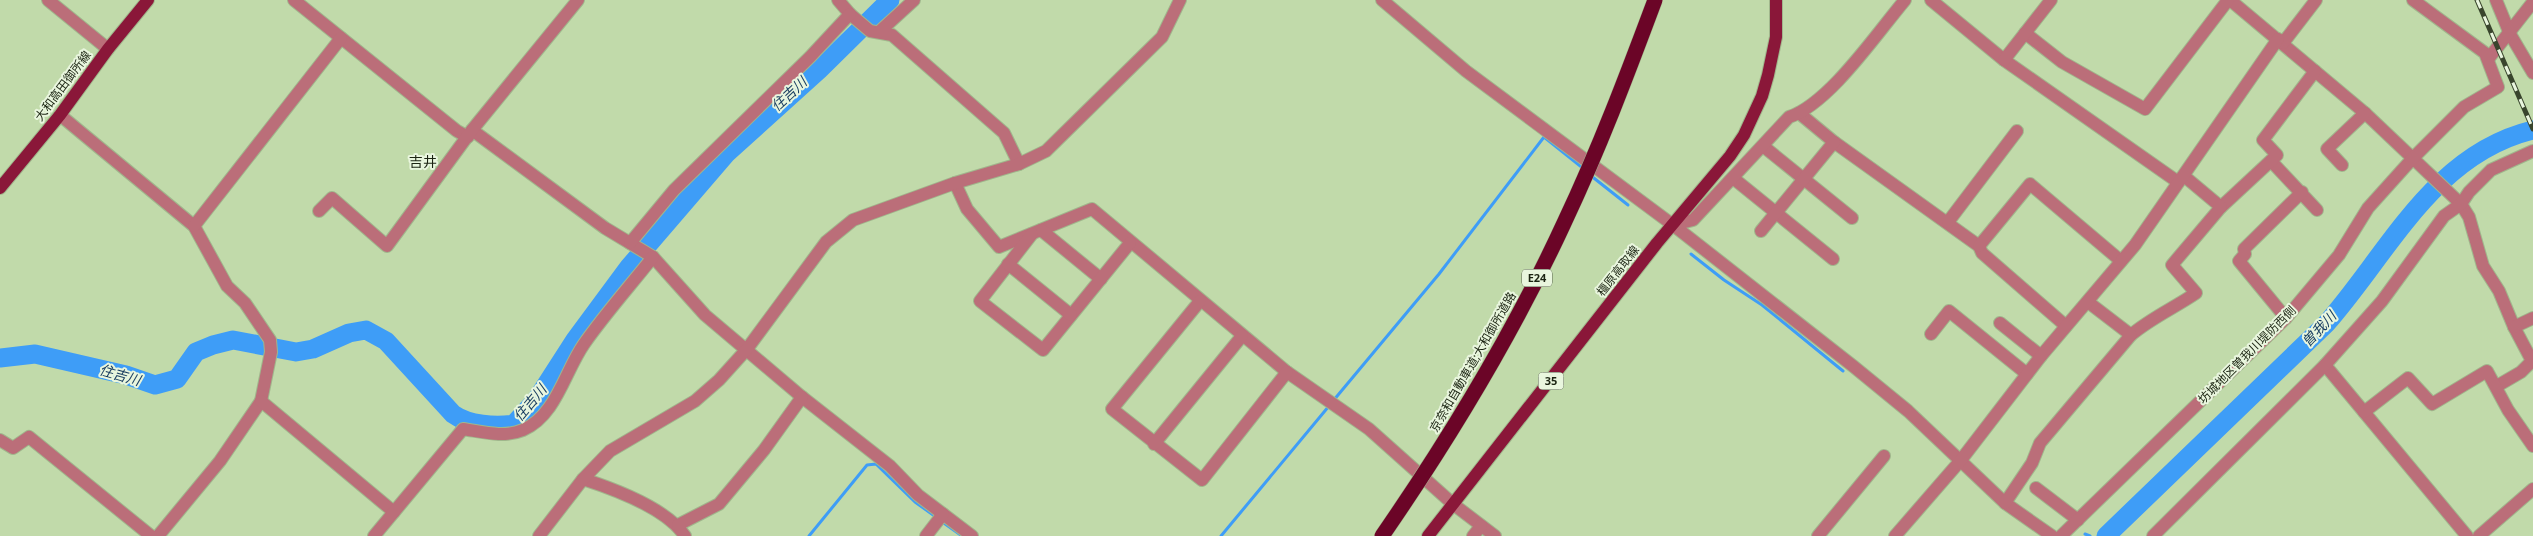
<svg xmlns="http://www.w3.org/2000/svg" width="2533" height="536" font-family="'Open Sans','Noto Sans JP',sans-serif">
  <rect width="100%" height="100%" fill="#c1daaa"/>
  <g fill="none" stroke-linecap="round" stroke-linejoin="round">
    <g stroke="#3e9df7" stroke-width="3">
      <path d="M1590 175 1628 205"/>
      <path d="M1691 254 1724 280 1762 305 1843 371"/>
      <path d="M1333 401 1439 274 1544 137 1584 169"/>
      <path d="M457 427 462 421"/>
      <path d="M941 521 962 536"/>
      <path d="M2085 534 2090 536"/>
      <path d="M809 536 867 465 876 464 915 502 936 517"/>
      <path d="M1221 536 1329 406"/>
    </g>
    <g stroke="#3e9df7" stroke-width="19">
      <path d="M0 358 35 354 126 375 155 385 177 379 196 352 213 345 233 340 296 352 313 349 349 333 366 330 386 341 453 414C468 425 496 427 514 424L537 399 575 340 629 267 726 154 819 70 890 0"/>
      <path d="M2106 536 2326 324C2388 254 2433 154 2533 130"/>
    </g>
    <g stroke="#a0b68c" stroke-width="14">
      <g id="minor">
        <path d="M48 0 108 49"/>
        <path d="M294 0 457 131 468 137"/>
        <path d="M838 0 850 14 870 31 892 35 1004 133 1019 164"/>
        <path d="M1382 0 1466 71 1673 225 1853 366 1908 411 2005 503 2052 536"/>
        <path d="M1931 0 2004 60 2178 182"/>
        <path d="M2230 0 2365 113 2461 204 2469 217 2483 266 2499 291 2514 327 2532 361 2521 372 2497 386"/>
        <path d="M2496 0 2510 34 2533 73"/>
        <path d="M879 32 914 0"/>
        <path d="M2025 33 2062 62 2145 109 2228 0"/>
        <path d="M2283 43 2316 0"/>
        <path d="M2489 58 2533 2"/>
        <path d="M2004 60 2051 0"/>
        <path d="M1799 113 1834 142 1979 246 1982 253 2066 326"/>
        <path d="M60 115 194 226 227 286 245 303 270 340 271 352 261 401 220 461 158 536"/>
        <path d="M472 130 605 228 653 257 705 315 802 397 890 466 918 495 972 536"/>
        <path d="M1763 146 1852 218"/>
        <path d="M2271 161 2317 210"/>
        <path d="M2342 165 2327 149 2365 113"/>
        <path d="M1733 178 1833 259"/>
        <path d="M955 183 967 209 999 247 1092 209 1287 372 1369 429 1453 504 1495 536"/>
        <path d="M2221 207 2277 155 2263 140 2315 71"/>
        <path d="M319 211 332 198 387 246 472 130 578 0"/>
        <path d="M1948 222 2017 131"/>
        <path d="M1673 225 1693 220 1789 117C1829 104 1877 33 1905 0"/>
        <path d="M194 226 341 38"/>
        <path d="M1041 230 1101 279"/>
        <path d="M1761 231 1834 142"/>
        <path d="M1032 234 980 301 1043 350 1130 243"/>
        <path d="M630 243 674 190 810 57 850 14"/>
        <path d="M1979 246 2030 184 2121 261"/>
        <path d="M1008 264 1071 315"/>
        <path d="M1200 301 1112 409 1202 480 1287 372"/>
        <path d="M2286 318 2239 261 2245 254 2244 249 2302 192"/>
        <path d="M2000 323 2041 356"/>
        <path d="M2514 327 2533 318"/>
        <path d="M1931 334 1949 311 2027 374"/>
        <path d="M2131 335C2151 318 2174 308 2196 293L2172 265 2221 207 2184 176"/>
        <path d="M2325 365 2467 536"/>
        <path d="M261 401 394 512"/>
        <path d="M2364 412 2408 378 2432 404 2487 371 2508 410 2533 446"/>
        <path d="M0 440 13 448 29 437 151 536"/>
        <path d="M1154 444 1242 336"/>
        <path d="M583 479C614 489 667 509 685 536"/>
        <path d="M2036 488 2078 520"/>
        <path d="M2005 503 2032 463 2040 443 2131 335 2088 302"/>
        <path d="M678 525 719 504 764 450 802 397"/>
        <path d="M374 536 463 429C483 432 504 438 523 430 556 416 565 371 584 344 605 314 630 286 653 257"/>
        <path d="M539 536 583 479 610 451 695 401 719 380 747 349 826 242 853 220 955 183 1019 164 1046 151 1162 37 1180 0"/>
        <path d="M926 536 943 514"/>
        <path d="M1473 536 1481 526"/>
        <path d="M1818 536 1884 456"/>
        <path d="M1895 536 1961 460 2041 356 2135 245 2278 39"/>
        <path d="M2061 536 2286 318 2339 255 2368 208 2413 158 2464 107 2498 87 2485 53 2413 0"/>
        <path d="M2153 536 2325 365 2382 301 2444 216 2461 204 2469 192 2491 170 2533 151"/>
        <path d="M2479 536 2533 489"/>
      </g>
    </g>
    <g stroke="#a0b68c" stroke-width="14">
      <g id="major">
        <path d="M0 188 60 115 108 49 148 0"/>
        <path d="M1428 536 1657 243 1730 156 1744 135 1762 96 1768 75 1776 37V0"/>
      </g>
    </g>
    <use href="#minor" stroke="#bb6e79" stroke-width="12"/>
    <use href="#major" stroke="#8a1739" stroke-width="12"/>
    <g stroke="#39452d" stroke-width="5">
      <path id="rail" d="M2477 0 2533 129"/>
    </g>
    <use href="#rail" stroke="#e9f6de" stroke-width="3" stroke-dasharray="9" stroke-linecap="butt"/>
    <g stroke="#a0b68c" stroke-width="16" stroke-linecap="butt">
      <path id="highway-bridge" d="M1382 536C1451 436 1514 332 1565 221 1599 149 1627 75 1655 0"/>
    </g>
    <use href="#highway-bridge" stroke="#6b0527" stroke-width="15"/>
  </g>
  <g text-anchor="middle" stroke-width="4" stroke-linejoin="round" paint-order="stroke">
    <g fill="#e9f6de" stroke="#59634f" stroke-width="1">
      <rect x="1522" y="269.5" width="30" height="17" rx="4"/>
      <rect x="1538.5" y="372.5" width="25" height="17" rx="4"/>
    </g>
    <g font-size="11" font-weight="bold" fill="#1b2412">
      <text x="1537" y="282">E24</text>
      <text x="1551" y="385">35</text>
    </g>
    <g font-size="12" fill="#1b2412" stroke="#e9f6de">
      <text transform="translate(63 86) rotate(-53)" y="4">大和高田御所線</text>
      <text transform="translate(1618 271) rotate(-52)" y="4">橿原高取線</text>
      <text transform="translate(2247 355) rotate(-45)" y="4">坊城地区曽我川堤防西側</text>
      <text transform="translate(1473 362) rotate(-60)" y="4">京奈和自動車道;大和御所道路</text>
    </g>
    <g font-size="14" font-style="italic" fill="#163b5f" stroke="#e9f6de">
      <text transform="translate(789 94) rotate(-43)" y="5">住吉川</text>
      <text transform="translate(2319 329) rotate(-47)" y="5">曽我川</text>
      <text transform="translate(120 375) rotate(16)" y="5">住吉川</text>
      <text transform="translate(530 403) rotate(-50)" y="5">住吉川</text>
    </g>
    <g font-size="14" fill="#1b2412" stroke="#e9f6de">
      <text x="423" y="167">吉井</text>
    </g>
  </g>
</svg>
